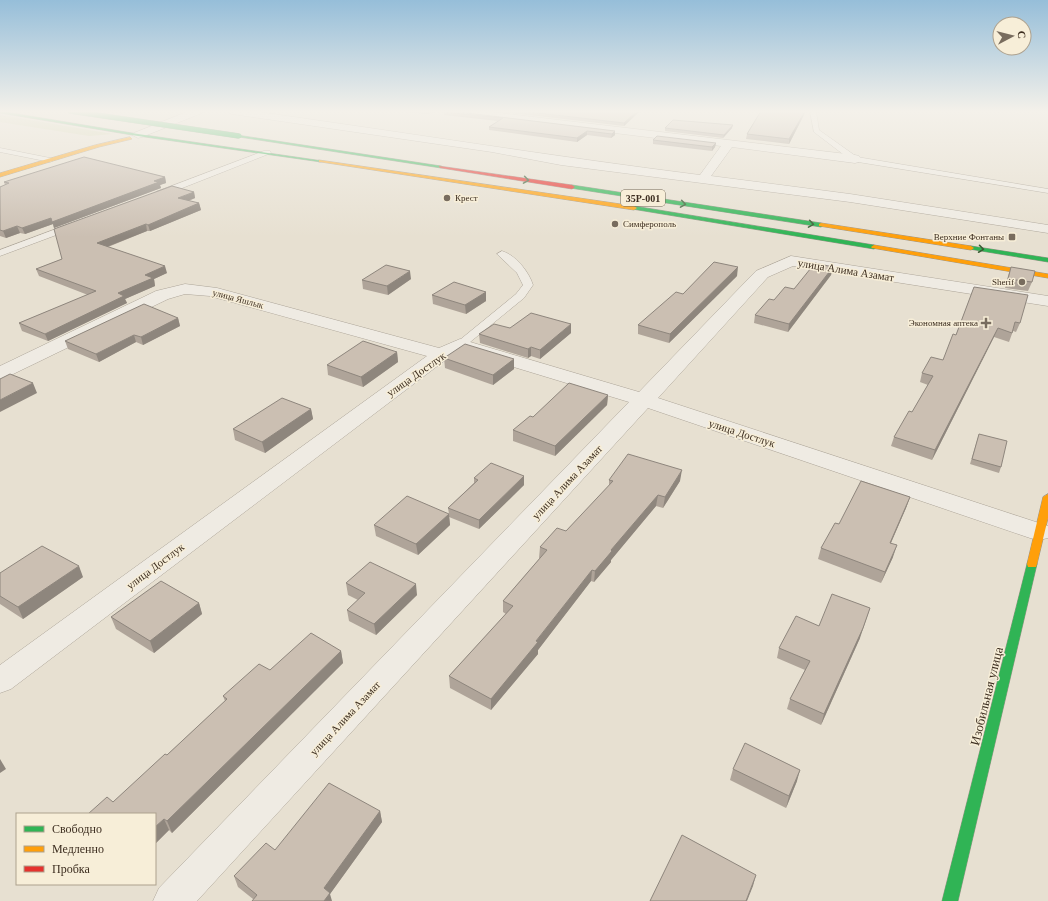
<svg xmlns="http://www.w3.org/2000/svg" width="1048" height="901" font-family="Georgia,serif">
  <rect width="100%" height="100%" fill="#e7e0d1"/>
  <path fill="#d6d7b3" d="M0 115 113 134 89 136 0 122Z"/>
  <g fill="none" stroke-linecap="round" stroke-linejoin="round">
    <g stroke="#ada599" stroke-width="1">
      <g id="lane">
        <path d="M810 111H816L819 130 857 157 1048 189V193L852 161 814 132Z"/>
        <path d="M0 148 50 158 54 160 50 162 0 152Z"/>
        <path d="M264 151H270L271 153 162 196 159 197 155 194 156 192Z"/>
        <path d="M72 223 75 224 77 226 75 228 0 256V250Z"/>
        <path d="M502 251C516 255 529 272 533 285L524 298 464 347H456L454 345 456 343 516 294 523 285 517 273 497 254Z"/>
      </g>
    </g>
    <g stroke="#ada599" stroke-width="1">
      <g id="street">
        <path d="M189 111H203L202 113 142 137 138 138 132 135 134 133Z"/>
        <path d="M227 111H252C401 132 550 156 700 175L721 146 459 114 454 111H483L855 155 859 156 861 159 859 162 855 163 732 147 711 176 850 194 1048 225V233L850 202 561 165 492 152 232 114Z"/>
        <path d="M791 256 1048 296V306L793 266 768 277 658 398 1048 526V538L1039 540 1030 538 648 408 197 901H153L159 888 629 402 461 351 448 358 11 689 0 693V665L427 356 210 296 185 294 168 299 7 377 0 379V366L156 291 185 284 217 288 439 348 460 339 639 392 756 271Z"/>
      </g>
    </g>
    <g stroke="#9c958a" stroke-width="1">
      <g id="fast">
        <path d="M0 111 138 134 323 161 321 162 138 136 0 113Z"/>
        <path d="M237 135 441 166 443 167 441 168 239 137Z"/>
        <path d="M572 185 821 223 824 225 821 227 570 188V186Z"/>
        <path d="M634 206 874 245 877 247 874 249 632 209V207Z"/>
        <path d="M971 246 1048 258V262L969 249V247Z"/>
        <path d="M1032 560 1036 561 1037 564 958 901H942L1027 564 1028 561Z"/>
      </g>
    </g>
    <g stroke="#9c958a" stroke-width="1">
      <g id="slow">
        <path d="M130 137 132 139 99 147 0 177V173L95 145Z"/>
        <path d="M319 160 634 206 637 208 634 210 321 162H319Z"/>
        <path d="M821 223 971 246 974 248 971 250 819 226V224Z"/>
        <path d="M874 245 1048 274V278L872 248 871 247Z"/>
        <path d="M1048 494V518L1037 564 1036 567H1028L1027 564 1043 497Z"/>
      </g>
    </g>
    <g stroke="#9c958a" stroke-width="1">
      <path id="jam" d="M439 166 572 185 575 187 572 189 441 168 439 167Z"/>
    </g>
    <use href="#lane" fill="#efebe3" fill-rule="evenodd"/>
    <use href="#street" fill="#efebe3" fill-rule="evenodd"/>
    <use href="#fast" fill="#30b455" fill-rule="evenodd"/>
    <use href="#slow" fill="#ff9f0a" fill-rule="evenodd"/>
    <use href="#jam" fill="#e5322d" fill-rule="evenodd"/>
    <g stroke="#928b80" stroke-width="5.5" stroke-linecap="butt">
      <path id="fast-bridge" d="M70 111 239 136"/>
    </g>
    <use href="#fast-bridge" stroke="#30b455" stroke-width="5"/>
  </g>
  <g fill="#afa499">
    <path d="M397 111H435L428 114Z"/>
    <path d="M494 111H640L624 126Z"/>
    <path d="M761 111H806L789 144 746 139 747 134Z"/>
    <path d="M444 112H459L615 131V135L611 138 587 135 577 142 489 130V127L498 121 444 115Z"/>
    <path d="M665 128H732L723 138 665 131Z"/>
    <path d="M653 140 716 143 715 147 712 151 653 144Z"/>
    <path d="M165 177 166 183 160 185 161 188 54 228 53 224 25 234 20 233 6 238 0 236V187L5 185 4 182Z"/>
    <path d="M194 192 195 198 189 201 199 203 201 210 150 231H147L108 247 167 273 154 279 155 286 125 299 127 303 48 341 22 331 19 323 88 295 39 276 36 269 62 259Z"/>
    <path d="M833 267 831 275 788 332 754 323 755 315 774 300Z"/>
    <path d="M1011 267 1032 282 1028 291 1005 288 1008 276Z"/>
    <path d="M737 276 669 343 638 334V325L683 294Z"/>
    <path d="M411 279 388 295 363 289 362 280Z"/>
    <path d="M974 287 1020 323 1016 332 1013 331 1009 342 994 337 932 460 891 446 894 437 912 412 928 385 920 382 922 373 943 360 956 335Z"/>
    <path d="M486 292V301L466 314 433 304 432 295Z"/>
    <path d="M178 318 180 326 143 345 136 342 99 362 68 349 65 341Z"/>
    <path d="M510 328 571 333 540 359 531 356 528 358 480 343 479 334Z"/>
    <path d="M397 352 398 362 363 387 328 375 327 365Z"/>
    <path d="M444 358 514 359V369L493 385 445 368Z"/>
    <path d="M608 395 607 405 555 456 513 441V430Z"/>
    <path d="M311 409 313 419 265 453 235 440 233 429Z"/>
    <path d="M979 434 1001 467 999 473 970 464Z"/>
    <path d="M474 478 524 485 479 529 449 517 450 525 418 555 376 536 374 525 449 514 448 508 474 483Z"/>
    <path d="M609 480 680 481 663 508 656 506 611 560V562L594 582 591 581 538 650V654L491 710 450 688 449 676 506 614 503 612V601L540 558H539L540 547 566 531 609 486Z"/>
    <path d="M910 497 906 508 891 543 893 557 881 583 818 559 821 548 839 524Z"/>
    <path d="M0 573 83 577 23 619 0 604Z"/>
    <path d="M346 583 417 595 376 635 349 621 347 610 358 600 348 595Z"/>
    <path d="M199 603 202 614 154 653 116 629 111 617Z"/>
    <path d="M819 626 860 638 821 725 787 709 790 699 805 670 777 658 779 648Z"/>
    <path d="M341 651 343 663 172 833 169 830 155 844V814L113 802 167 755 225 701 223 696 270 670Z"/>
    <path d="M733 769 797 781 786 808 730 780Z"/>
    <path d="M380 811 382 822 330 894 253 899 238 887 234 876 275 850Z"/>
  </g>
  <g fill="#8e867d">
    <path d="M428 111H435L428 114Z"/>
    <path d="M637 111H640L624 126V123Z"/>
    <path d="M805 111H806L789 144V139Z"/>
    <path d="M733 125 732 128 723 138 724 135Z"/>
    <path d="M587 131V135L577 142V138Z"/>
    <path d="M615 131V135L611 138 612 134Z"/>
    <path d="M716 143 715 147 712 151V147Z"/>
    <path d="M165 177 166 183 160 185 161 188 54 228 53 224 25 234 22 228Z"/>
    <path d="M194 192 195 198 179 204 178 198Z"/>
    <path d="M199 203 201 210 150 231 148 225Z"/>
    <path d="M146 224 147 231 99 250 97 243Z"/>
    <path d="M17 226 20 233 6 238 3 231Z"/>
    <path d="M165 266 167 273 154 279 155 286 125 299 127 303 48 341 45 334 118 293 145 275Z"/>
    <path d="M738 267 737 276 669 343 670 334Z"/>
    <path d="M833 267 831 275 788 332 789 324Z"/>
    <path d="M410 271 411 279 388 295 387 286Z"/>
    <path d="M486 292V301L466 314 465 305Z"/>
    <path d="M178 318 180 326 143 345 141 337Z"/>
    <path d="M571 324V333L540 359V350Z"/>
    <path d="M998 328 994 337 932 460 935 450Z"/>
    <path d="M134 335 136 342 99 362 96 354Z"/>
    <path d="M531 347V356L528 358V349Z"/>
    <path d="M397 352 398 362 363 387 361 377Z"/>
    <path d="M514 359V369L493 385V375Z"/>
    <path d="M33 383 37 393 0 412V400Z"/>
    <path d="M608 395 607 405 555 456V446Z"/>
    <path d="M311 409 313 419 265 453 262 442Z"/>
    <path d="M682 470 680 481 663 508 665 497Z"/>
    <path d="M524 476V485L479 529V520Z"/>
    <path d="M658 495 656 506 611 560V562L594 582 595 571 611 550Z"/>
    <path d="M910 497 906 508 886 554 890 543Z"/>
    <path d="M449 514 450 525 418 555 416 544Z"/>
    <path d="M897 545 893 557 881 583 885 572Z"/>
    <path d="M79 566 83 577 23 619 18 607Z"/>
    <path d="M592 570 591 581 538 650V654L491 710V699Z"/>
    <path d="M416 584 417 595 376 635 374 624Z"/>
    <path d="M199 603 202 614 154 653 150 641Z"/>
    <path d="M870 608 860 638 821 725 824 714Z"/>
    <path d="M341 651 343 663 172 833 167 821Z"/>
    <path d="M0 759 6 769 0 773Z"/>
    <path d="M800 770 797 781 786 808 789 796Z"/>
    <path d="M380 811 382 822 330 894 332 901H324V888Z"/>
    <path d="M164 819 169 830 155 844V827Z"/>
    <path d="M756 875 753 886 747 901H746Z"/>
  </g>
  <g fill="#cbbfb2" stroke="#8e867d">
    <path d="M445 111H456L459 112 615 131 612 134 587 131 577 138 489 127 503 118 444 112Z"/>
    <path d="M521 111H637L624 123Z"/>
    <path d="M761 111H805L789 139 747 134Z"/>
    <path d="M673 120 733 125 724 135 665 128Z"/>
    <path d="M657 136 716 143 712 147 653 140Z"/>
    <path d="M84 157 165 177 154 181 159 182 52 222 51 218 22 228 17 226 3 231 0 230V187L9 183 4 182Z"/>
    <path d="M172 186 194 192 178 198 199 203 148 225 146 224 97 243 165 266 145 275 153 278 118 293 124 296 45 334 19 323 96 291 36 269 62 259 54 229Z"/>
    <path d="M714 262 738 267 670 334 638 325 676 292 683 294Z"/>
    <path d="M815 263 833 267 789 324 755 315 769 299 774 300 785 287 794 289Z"/>
    <path d="M386 265 410 271 387 286 362 280Z"/>
    <path d="M1011 267 1035 271 1032 282 1008 279Z"/>
    <path d="M454 282 486 292 465 305 432 295Z"/>
    <path d="M974 287 1028 295 1020 323 1015 322 1012 333 998 328 935 450 894 437 909 411 912 412 933 376 922 373 931 357 943 360 953 334 956 335Z"/>
    <path d="M144 304 178 318 141 337 134 335 96 354 65 341Z"/>
    <path d="M531 313 571 324 540 350 531 347 528 349 479 334 494 324 510 328Z"/>
    <path d="M363 341 397 352 361 377 327 365Z"/>
    <path d="M465 344 514 359 493 375 444 358Z"/>
    <path d="M10 374 33 383 0 400V379Z"/>
    <path d="M569 383 608 395 555 446 513 430 530 416 533 417Z"/>
    <path d="M282 398 311 409 262 442 233 429Z"/>
    <path d="M979 434 1007 441 1001 467 972 459Z"/>
    <path d="M628 454 682 470 665 497 658 495 611 550 612 551 595 571 592 570 536 641 538 642 491 699 449 676 513 606 503 601 547 550 540 547 557 528 566 531 613 481 609 480Z"/>
    <path d="M491 463 524 476 479 520 448 508 478 480 474 478Z"/>
    <path d="M861 481 910 497 890 543 897 545 885 572 821 548 835 523 839 524Z"/>
    <path d="M407 496 449 514 416 544 374 525Z"/>
    <path d="M42 546 79 566 18 607 0 596V573Z"/>
    <path d="M370 562 416 584 374 624 347 610 365 593 346 583Z"/>
    <path d="M161 581 199 603 150 641 111 617Z"/>
    <path d="M832 594 870 608 863 628 824 714 790 699 810 661 779 648 796 616 819 626Z"/>
    <path d="M311 633 341 651 167 821 164 819 155 827V814H88L107 797 113 802 165 754 167 755 227 699 223 696 259 664 270 670Z"/>
    <path d="M745 743 800 770 789 796 733 769Z"/>
    <path d="M329 783 380 811 324 888 330 893 324 901H252L257 895 234 876 266 843 275 850Z"/>
    <path d="M682 835 756 875 746 901H650Z"/>
  </g>
  <defs><path id="oneway-chevron" d="M-2-3.5L2.5 0L-2 3.5" fill="none" stroke-width="1.6" stroke-linecap="round" stroke-linejoin="round"/></defs>
  <g stroke="#385d33">
    <use href="#oneway-chevron" transform="translate(526 180) rotate(9)"/>
    <use href="#oneway-chevron" transform="translate(683 204) rotate(9)"/>
    <use href="#oneway-chevron" transform="translate(811 224) rotate(9)"/>
    <use href="#oneway-chevron" transform="translate(981 249) rotate(8)"/>
  </g>
  <linearGradient id="sky" x2="0" y2="1"><stop stop-color="#96bed9"/><stop offset="0.47" stop-color="#f4f1ea"/><stop offset="1" stop-color="#f4f1ea" stop-opacity="0"/></linearGradient>
  <rect width="1048" height="237" fill="url(#sky)"/>
  <g fill="#786c5e" stroke="#f7eed8" stroke-width="1.5">
    <circle cx="447" cy="198" r="4"/>
    <circle cx="615" cy="224" r="4"/>
    <rect x="1008" y="233" width="8" height="8" rx="2"/>
    <circle cx="1022" cy="282" r="4"/>
    <path d="M984 317h4v4h4v4h-4v4h-4v-4h-4v-4h4z"/>
  </g>
  <g text-anchor="middle" stroke-width="3" stroke-linejoin="round" paint-order="stroke">
    <g font-size="9" fill="#3d2e20" stroke="#f7eed8" text-anchor="end">
      <text x="455" y="201" text-anchor="start">Крест</text>
      <text x="623" y="227" text-anchor="start">Симферополь</text>
      <text x="1004" y="240">Верхние Фонтаны</text>
      <text x="1014" y="285">Sherif</text>
      <text x="978" y="326">Экономная аптека</text>
    </g>
    <g font-size="9" fill="#3d2e20" stroke="#f7eed8">
      <text transform="translate(238 299) rotate(15)" y="3">улица Яшлык</text>
    </g>
    <rect fill="#f7eed8" stroke="#756857" stroke-width="1" x="621" y="190" width="44" height="16" rx="3"/>
    <g font-size="10" font-weight="bold" fill="#3d2e20">
      <text x="643" y="202">35Р-001</text>
    </g>
    <g font-size="11" fill="#3d2e20" stroke="#f7eed8">
      <text transform="translate(846 270) rotate(9)" y="4">улица Алима Азамат</text>
      <text transform="translate(416 374) rotate(-35)" y="4">улица Достлук</text>
      <text transform="translate(742 433) rotate(18)" y="4">улица Достлук</text>
      <text transform="translate(567 482) rotate(-47)" y="4">улица Алима Азамат</text>
      <text transform="translate(155 566) rotate(-37)" y="4">улица Достлук</text>
      <text transform="translate(345 718) rotate(-47)" y="4">улица Алима Азамат</text>
    </g>
    <g font-size="13" fill="#3d2e20" stroke="#f7eed8">
      <text transform="translate(986 696) rotate(-76)" y="5">Изобильная улица</text>
    </g>
  </g>
  <rect x="16" y="813" width="140" height="72" fill="#f7eed8" stroke="#ada18e"/>
  <rect x="24" y="826" width="20" height="6" fill="#30b455" stroke="#ada18e"/>
  <text x="52" y="833" font-size="12" fill="#3d2e20">Свободно</text>
  <rect x="24" y="846" width="20" height="6" fill="#ff9f0a" stroke="#ada18e"/>
  <text x="52" y="853" font-size="12" fill="#3d2e20">Медленно</text>
  <rect x="24" y="866" width="20" height="6" fill="#e5322d" stroke="#ada18e"/>
  <text x="52" y="873" font-size="12" fill="#3d2e20">Пробка</text>
  <g transform="translate(1012 36) rotate(83)"><circle r="19" fill="#f7eed8" stroke="#ada18e"/>
  <path d="M0-3L7 15L0 10L-7 15Z" fill="#786c5e"/>
  <text y="-6" font-size="11" font-weight="bold" text-anchor="middle" fill="#3d2e20">С</text>
  </g>
</svg>
